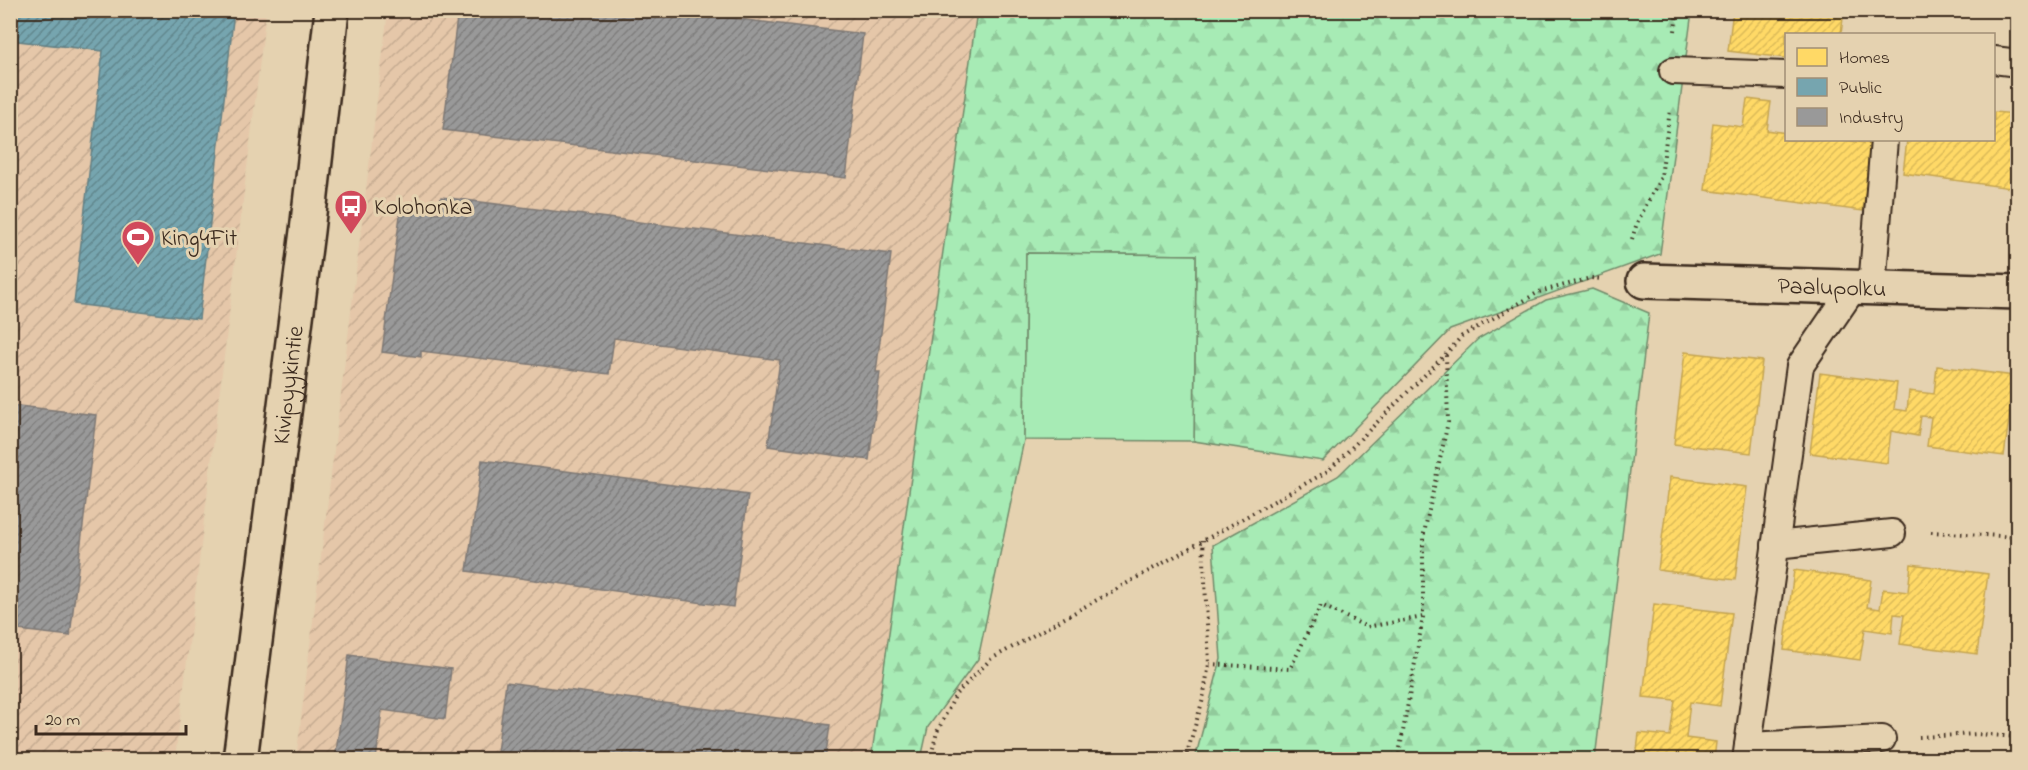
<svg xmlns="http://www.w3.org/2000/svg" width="2028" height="770" font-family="'Indie Flower',sans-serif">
  <defs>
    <pattern id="industrial-furrows" width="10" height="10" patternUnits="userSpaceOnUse" patternTransform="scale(1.5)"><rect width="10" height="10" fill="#e5c7a9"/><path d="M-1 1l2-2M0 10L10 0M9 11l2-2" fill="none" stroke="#c5ab91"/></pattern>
    <pattern id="forest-firs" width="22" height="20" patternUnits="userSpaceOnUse" patternTransform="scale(1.5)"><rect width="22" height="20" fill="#a7ebb5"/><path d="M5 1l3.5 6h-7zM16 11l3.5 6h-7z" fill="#91ca9b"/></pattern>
    <pattern id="homes-hatch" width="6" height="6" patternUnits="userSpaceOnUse" patternTransform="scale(1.5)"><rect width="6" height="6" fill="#ffd966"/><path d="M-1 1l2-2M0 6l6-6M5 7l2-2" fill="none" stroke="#dbba58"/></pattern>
    <pattern id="public-hatch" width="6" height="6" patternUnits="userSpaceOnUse" patternTransform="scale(1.5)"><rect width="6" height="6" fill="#76a5af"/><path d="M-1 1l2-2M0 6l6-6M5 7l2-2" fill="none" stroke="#62878e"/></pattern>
    <pattern id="industry-hatch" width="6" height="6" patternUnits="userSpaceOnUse" patternTransform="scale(1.5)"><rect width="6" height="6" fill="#999"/><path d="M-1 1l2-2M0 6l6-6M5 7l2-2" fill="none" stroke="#7e7d7c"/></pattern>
  </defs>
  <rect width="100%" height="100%" fill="#e5d2b0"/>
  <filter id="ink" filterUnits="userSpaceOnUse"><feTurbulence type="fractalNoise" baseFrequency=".0167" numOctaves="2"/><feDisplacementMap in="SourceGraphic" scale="12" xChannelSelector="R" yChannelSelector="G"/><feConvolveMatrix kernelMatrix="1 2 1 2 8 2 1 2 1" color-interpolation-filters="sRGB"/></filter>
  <g filter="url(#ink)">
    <g fill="url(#industrial-furrows)">
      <path d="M10 11H266L175 759H11Z"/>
      <path d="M388 11H977L871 759 296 760Z"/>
    </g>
    <g fill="url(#forest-firs)" stroke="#718a6a" stroke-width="1.5">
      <path d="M977 11H1692L1660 254 1450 330 1323 461 1194 441 1196 255 1026 253 1024 440 978 659 928 727 921 759 871 760Z"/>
      <path d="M1592 289 1649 313 1595 759H1195L1221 659 1213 545 1338 476 1478 339 1546 300Z"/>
    </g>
    <g fill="#a7ebb5" stroke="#718a6a" stroke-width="1.5">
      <path d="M1026 253 1196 255 1194 441 1024 440Z"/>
      <path d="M1155 754 1162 759H1062Z"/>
    </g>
    <g fill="url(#homes-hatch)" stroke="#c4a450" stroke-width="1.5">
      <path d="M1733 10H1844L1841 34 1812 33V34H1786V58L1728 51Z"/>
      <path d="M1747 99 1771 102 1767 130 1786 133V140H1844L1872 144 1863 211 1705 190 1713 123 1743 127Z"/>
      <path d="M2018 105V189L1903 173 1907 140H1994V112L2016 114Z"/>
      <path d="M1685 352 1762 361 1751 453 1674 444Z"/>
      <path d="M1937 366 2014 376 2013 383 2018 384V398L2012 397 2004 456 1927 446 1931 417 1921 416 1918 436 1891 431 1887 463 1810 453 1820 373 1897 383 1894 409 1907 411 1909 391 1934 394Z"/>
      <path d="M1670 477 1747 487 1735 580 1658 570Z"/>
      <path d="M1911 564 1988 574 1977 654 1900 644 1904 615 1894 614 1892 633 1865 629 1860 660 1784 650 1794 570 1871 580 1867 607 1880 609 1883 589 1908 592Z"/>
      <path d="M1654 604 1732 613 1720 706 1690 702 1686 738 1716 742 1714 760H1636L1639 733 1670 736 1675 700 1643 697Z"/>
    </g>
    <path fill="url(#public-hatch)" stroke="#648084" stroke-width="1.5" d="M10 10 234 11 199 319 74 304 103 51 10 40Z"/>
    <g fill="url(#industry-hatch)" stroke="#7d7874" stroke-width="1.5">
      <path d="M458 10H663L863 34 846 178 443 130Z"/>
      <path d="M441 197 891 254 876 372H880L869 460 768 446 780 360 614 338 609 374 421 351V357L382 352 401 208 439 213Z"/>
      <path d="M10 405 96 415 70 636 10 629Z"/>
      <path d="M482 460 748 495 733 607 467 571Z"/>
      <path d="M349 655 451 669 445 719 382 710 376 760H335Z"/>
      <path d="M506 682 830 725 825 760H496Z"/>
    </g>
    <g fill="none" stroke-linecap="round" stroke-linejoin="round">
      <g stroke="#3b2a1e" stroke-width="30">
        <g id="lane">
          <path d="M1994 60 2018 63"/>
          <path d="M1673 71 1786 75"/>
          <path d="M1872 287 1884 140"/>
          <path d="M1775 545 1892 533"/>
          <path d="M1748 746 1882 739"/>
          <path d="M1746 760 1800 366 1854 287"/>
        </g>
      </g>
      <g stroke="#3b2a1e" stroke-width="38">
        <g id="street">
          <path id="s1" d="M1644 281 2018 292"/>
          <path id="s2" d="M240 760 307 231 332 10"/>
        </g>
      </g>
      <g stroke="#3b2a1e" stroke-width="4" stroke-dasharray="1.5 4.5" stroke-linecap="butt">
        <path d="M1675 31 1677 10"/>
        <path d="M1632 239 1637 223 1661 177 1670 110"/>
        <path d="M1931 532 2018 537"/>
        <path d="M1209 664 1290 669 1321 605 1367 627 1423 617"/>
        <path d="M1919 737 1977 734 2018 737"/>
        <path d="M930 760 937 732 956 694 991 659 1328 471 1446 354 1462 336 1539 292 1591 278 1603 279"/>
        <path d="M1185 760 1203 699 1209 664 1203 540"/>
        <path d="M1398 760 1423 617V538L1448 422 1446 355"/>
      </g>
      <use href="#lane" stroke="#e5d2b0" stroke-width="26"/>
      <use href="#street" stroke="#e5d2b0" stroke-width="33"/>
    </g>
  </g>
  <defs>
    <g id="bus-pin" transform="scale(1.725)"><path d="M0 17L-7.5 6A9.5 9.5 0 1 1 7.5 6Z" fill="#d1495b" stroke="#e5d2b0"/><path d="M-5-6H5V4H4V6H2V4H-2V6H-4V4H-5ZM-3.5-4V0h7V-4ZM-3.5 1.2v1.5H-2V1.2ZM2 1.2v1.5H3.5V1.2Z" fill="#fff"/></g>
    <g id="stadium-pin" transform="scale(1.725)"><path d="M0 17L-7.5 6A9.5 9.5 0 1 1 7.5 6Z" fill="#d1495b" stroke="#e5d2b0"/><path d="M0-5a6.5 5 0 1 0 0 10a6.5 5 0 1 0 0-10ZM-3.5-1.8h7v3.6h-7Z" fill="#fff"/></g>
  </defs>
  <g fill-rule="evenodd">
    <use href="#bus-pin" x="351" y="206"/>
    <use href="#stadium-pin" x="138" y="237"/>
  </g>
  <g text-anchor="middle" stroke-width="6" stroke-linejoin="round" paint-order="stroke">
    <g font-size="24" fill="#3b2a1e" stroke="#e5d2b0" text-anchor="start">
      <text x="374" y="214">Kolohonka</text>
      <text x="161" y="245">King4Fit</text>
    </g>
    <g font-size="24" fill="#3b2a1e" stroke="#e5d2b0">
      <text dy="8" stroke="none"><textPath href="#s1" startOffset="188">Paalupolku</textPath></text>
      <text dy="8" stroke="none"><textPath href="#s2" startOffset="378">Kivipyykintie</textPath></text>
    </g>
  </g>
  <rect width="2028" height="770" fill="none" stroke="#e5d2b0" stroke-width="36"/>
  <rect x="18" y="18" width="1992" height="734" fill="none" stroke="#3b2a1e" stroke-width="2" filter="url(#ink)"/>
  <rect x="1785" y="33" width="210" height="108" fill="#e5d2b0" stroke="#a18f76" stroke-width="1.5"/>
  <rect x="1797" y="48" width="30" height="18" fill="#ffd966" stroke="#a18f76" stroke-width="1.5"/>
  <text x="1839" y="63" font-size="18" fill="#3b2a1e">Homes</text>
  <rect x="1797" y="78" width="30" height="18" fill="#76a5af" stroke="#a18f76" stroke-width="1.5"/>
  <text x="1839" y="93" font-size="18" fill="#3b2a1e">Public</text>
  <rect x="1797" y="108" width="30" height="18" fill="#999999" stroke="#a18f76" stroke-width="1.5"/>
  <text x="1839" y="123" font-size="18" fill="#3b2a1e">Industry</text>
  <path d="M36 725v9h150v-9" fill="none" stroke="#3b2a1e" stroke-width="3"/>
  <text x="45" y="725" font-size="18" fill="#3b2a1e" stroke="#e5d2b0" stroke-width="4.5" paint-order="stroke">20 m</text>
</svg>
